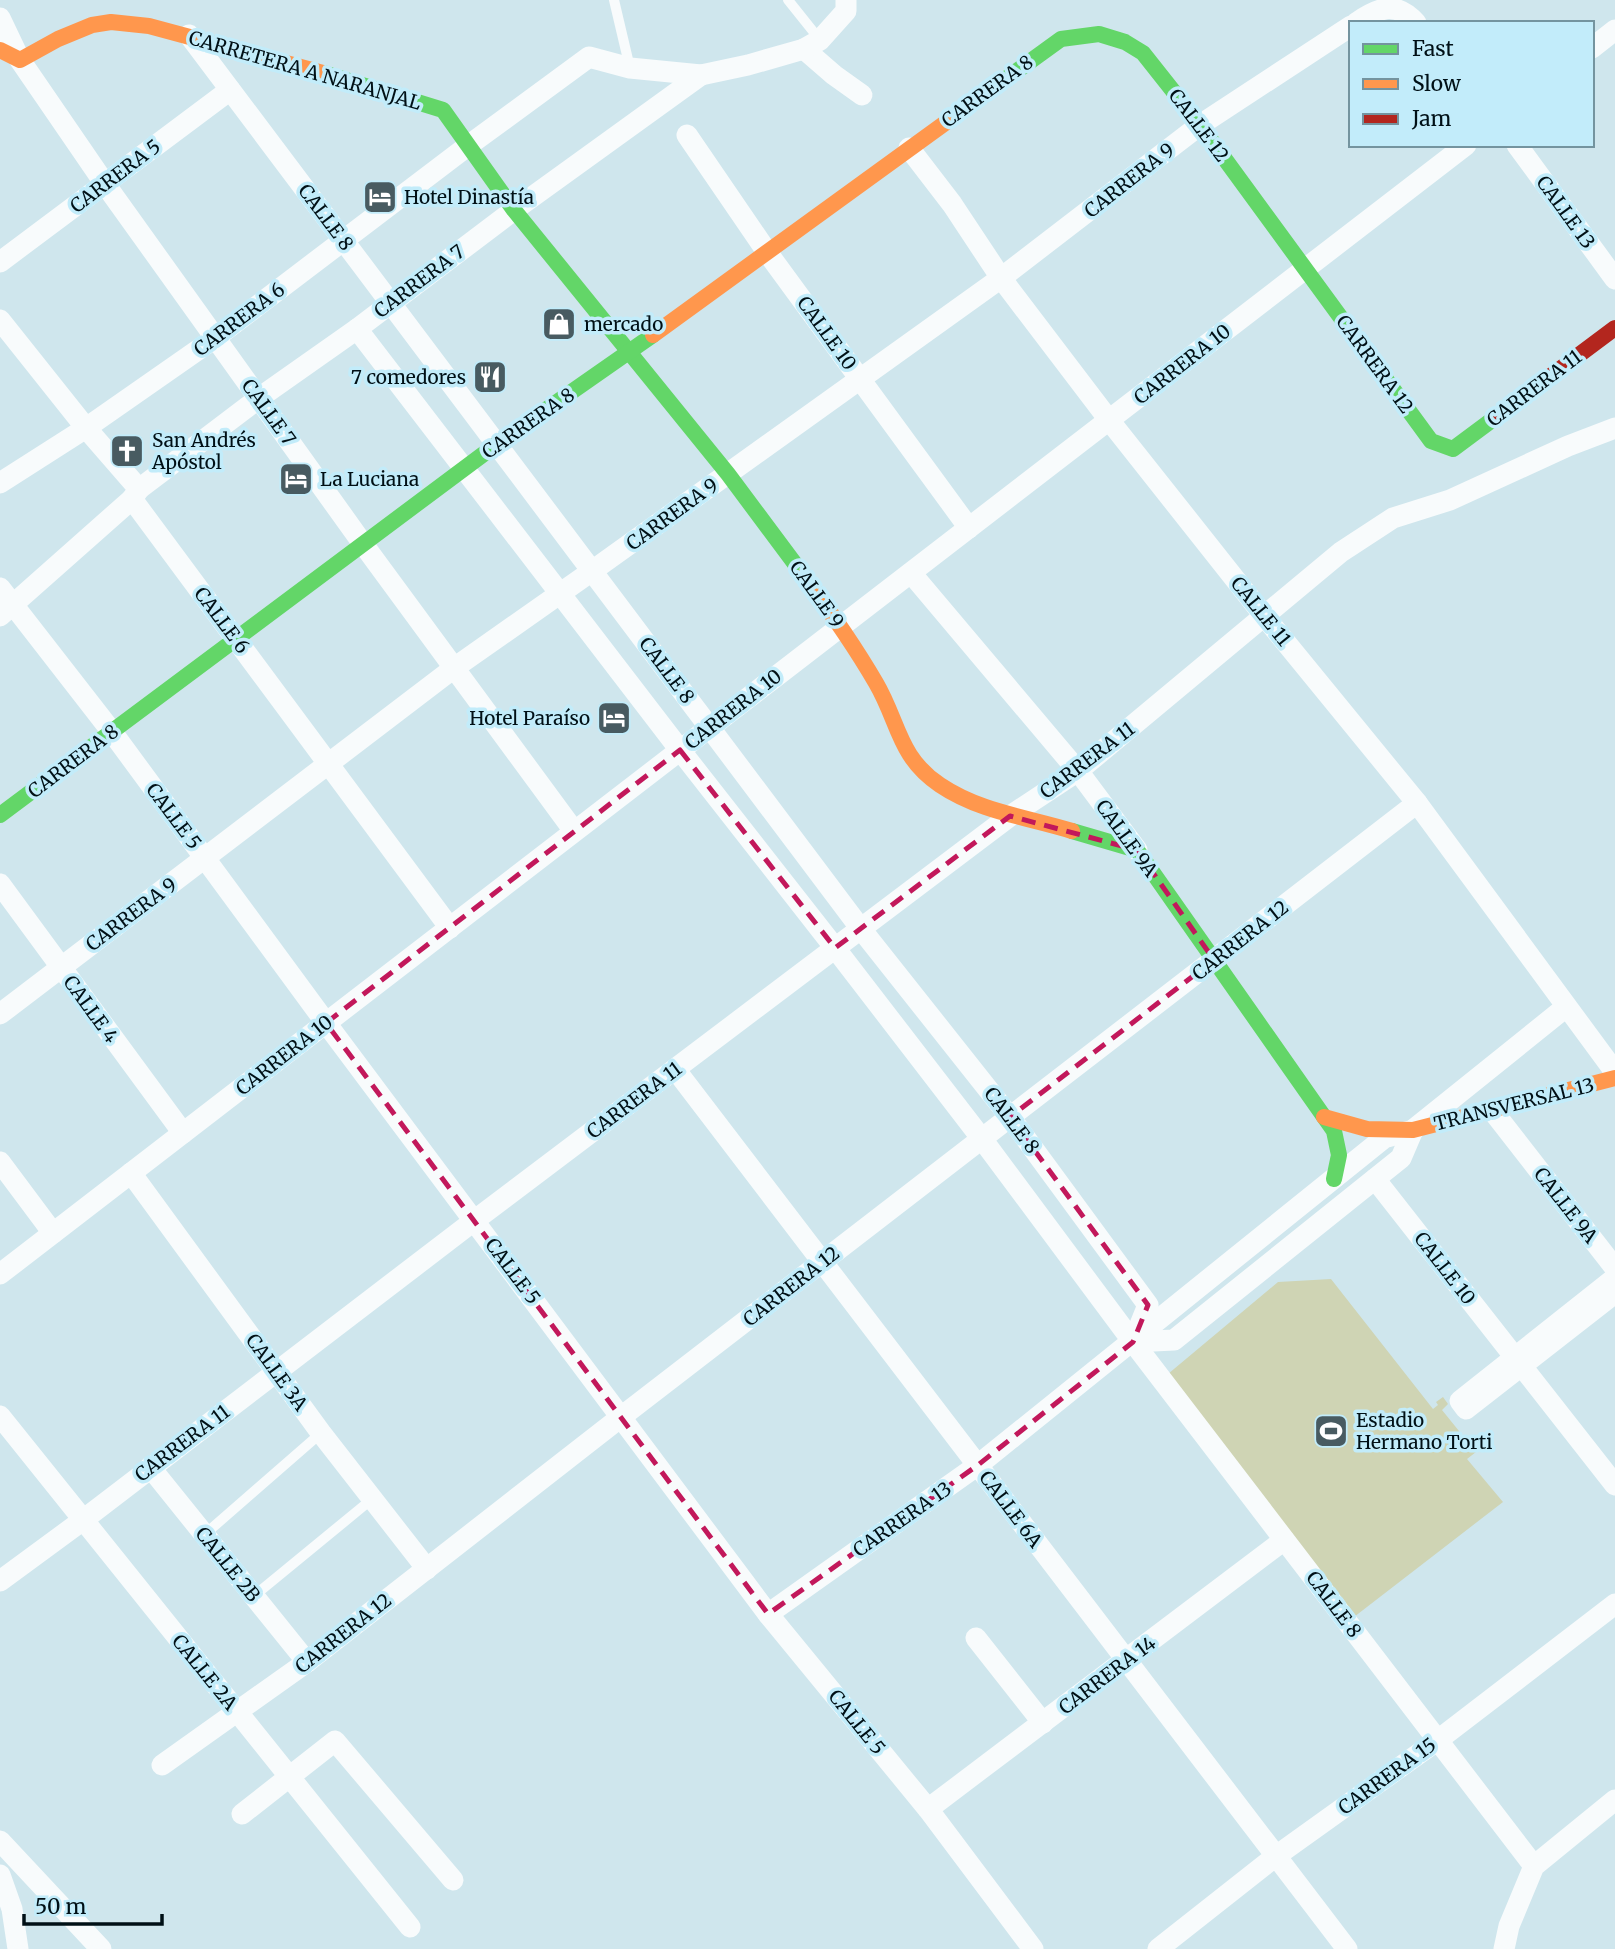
<svg xmlns="http://www.w3.org/2000/svg" width="1615" height="1949" font-family="Merriweather,serif">
  <rect width="100%" height="100%" fill="#cfe6ed"/>
  <path fill="#cfd4b4" d="M1331 1279 1433 1409 1438 1405 1436 1402 1443 1397 1448 1404 1442 1410 1476 1452 1467 1459 1503 1502 1354 1617 1162 1379 1278 1282Z"/>
  <g fill="none" stroke-linecap="round" stroke-linejoin="round">
    <g stroke="#f8fbfc" stroke-width="10">
      <path d="M614 0 630 68"/>
      <path d="M788 0 820 40"/>
      <path d="M204 1535 321 1433"/>
      <path d="M254 1596 372 1499"/>
    </g>
    <g stroke="#f8fbfc" stroke-width="21">
      <path d="M0 18 20 60 105 184 363 544 574 831"/>
      <path d="M1356 23C1377 8 1396 0 1416 23"/>
      <path d="M189 35 861 929 1010 1117 1148 1305 1133 1342"/>
      <path d="M1592 48 1615 30"/>
      <path d="M804 49 834 75 862 95"/>
      <path d="M687 135 767 252 969 528"/>
      <path d="M1517 145 1615 279"/>
      <path d="M909 148 952 204 1001 278 1109 420 1265 617 1417 803 1615 1072"/>
      <path d="M0 262 230 90"/>
      <path d="M0 320 86 428 139 489 132 499 450 928"/>
      <path d="M357 329 680 750 835 948 982 1139 1133 1342 1534 1866"/>
      <path d="M0 483 86 428 215 338 469 145 589 57 630 68 701 75 748 65 804 49 820 40 846 11V0"/>
      <path d="M139 489 259 398 357 329 514 210 701 75"/>
      <path d="M911 573 1078 771 1137 850"/>
      <path d="M0 588 112 732 326 1023 768 1614 928 1809 1033 1949"/>
      <path d="M0 616 132 499"/>
      <path d="M0 884 183 1133"/>
      <path d="M0 1014 454 668 592 571 1001 278 1200 125 1351 26"/>
      <path d="M675 1069 1347 1949"/>
      <path d="M1492 1110 1615 1268"/>
      <path d="M0 1162 53 1233"/>
      <path d="M131 1173 321 1433 427 1569"/>
      <path d="M1375 1179 1615 1485"/>
      <path d="M0 1274 1466 145"/>
      <path d="M1615 1278 1460 1401 1466 1409 1615 1293"/>
      <path d="M1133 1342 1174 1340 1401 1158 1413 1130"/>
      <path d="M0 1416 410 1927"/>
      <path d="M150 1467 307 1662"/>
      <path d="M0 1581 83 1520 475 1220 1010 816 1078 771 1341 552 1393 518 1450 500 1568 446 1615 428"/>
      <path d="M768 1614 978 1465 1384 1138 1413 1130 1566 1007"/>
      <path d="M976 1638 1043 1723"/>
      <path d="M162 1765 307 1662 621 1417 1417 803"/>
      <path d="M928 1809 1284 1540"/>
      <path d="M242 1814 335 1741 453 1880"/>
      <path d="M0 1841 101 1949"/>
      <path d="M0 1875 12 1909 18 1949"/>
      <path d="M1158 1949 1276 1856 1438 1740 1615 1604"/>
      <path d="M1504 1949 1509 1926 1534 1866 1615 1800"/>
    </g>
    <g stroke="#63d668" stroke-width="16">
      <path d="M323 73 443 110 514 210 728 474 804 576"/>
      <path d="M992 89 1061 39 1099 34 1125 42 1143 53 1200 125 1431 441 1453 449 1496 417"/>
      <path d="M0 815 497 444 653 335"/>
      <path d="M1072 831 1137 850 1334 1131 1339 1155 1334 1179"/>
    </g>
    <g stroke="#ff974d" stroke-width="16">
      <path d="M0 50 20 60 58 39 92 25 111 22 149 26 323 73"/>
      <path d="M653 335 992 89"/>
      <path d="M804 576C830 611 854 645 876 683 899 722 898 757 940 785 980 812 1027 817 1072 831"/>
      <path d="M1324 1117 1367 1129 1413 1130 1615 1078"/>
    </g>
    <path stroke="#b3261e" stroke-width="16" d="M1496 417 1615 328"/>
  </g>
  <path fill="none" stroke="#c2185b" stroke-width="5" stroke-dasharray="14 9" stroke-linejoin="round" d="M680 750 835 948 1010 816 1137 850 1214 960 1010 1117 1148 1305 1133 1342 978 1465 768 1614 326 1023Z"/>
  <defs>
    <g id="hotel-square" transform="scale(1.75)"><rect x="-9" y="-9" width="18" height="18" rx="4" fill="#485b61" stroke="#c2ecfa"/><path d="M-6-4.5h1.5V1H6V5H4.5V3h-9V5H-6ZM-4 0a1.8 1.8 0 1 1 3.6 0ZM.5 0V-2.5h3Q6-2.5 6 0Z" fill="#fff"/></g>
    <g id="shop-square" transform="scale(1.75)"><rect x="-9" y="-9" width="18" height="18" rx="4" fill="#485b61" stroke="#c2ecfa"/><path d="M-5-2.5h2.3a2.7 3.5 0 0 1 5.4 0H5L5.5 6h-11ZM-1.5-2.5h3a1.5 2.3 0 0 0-3 0Z" fill="#fff"/></g>
    <g id="restaurant-square" transform="scale(1.75)"><rect x="-9" y="-9" width="18" height="18" rx="4" fill="#485b61" stroke="#c2ecfa"/><path d="M-5-6h1v4h1v-4h1v4h1v-4h1v5L-1.5 .5V6h-2V.5L-5-1ZM5-6V6H3V1.5H1.5Q1.5-4 5-6Z" fill="#fff"/></g>
    <g id="church-square" transform="scale(1.75)"><rect x="-9" y="-9" width="18" height="18" rx="4" fill="#485b61" stroke="#c2ecfa"/><path d="M-1.2-6h2.4v3.5h3.3v2.4h-3.3V6h-2.4V-.1h-3.3v-2.4h3.3Z" fill="#fff"/></g>
    <g id="stadium-square" transform="scale(1.75)"><rect x="-9" y="-9" width="18" height="18" rx="4" fill="#485b61" stroke="#c2ecfa"/><path d="M0-5a6.5 5 0 1 0 0 10a6.5 5 0 1 0 0-10ZM-3.5-1.8h7v3.6h-7Z" fill="#fff"/></g>
  </defs>
  <g fill-rule="evenodd">
    <use href="#hotel-square" x="380" y="197"/>
    <use href="#shop-square" x="559" y="324"/>
    <use href="#restaurant-square" x="490" y="377"/>
    <use href="#church-square" x="127" y="451"/>
    <use href="#hotel-square" x="296" y="479"/>
    <use href="#hotel-square" x="614" y="718"/>
    <use href="#stadium-square" x="1331" y="1431"/>
  </g>
  <g text-anchor="middle" stroke-width="7" stroke-linejoin="round" paint-order="stroke">
    <g font-size="19" fill="#001016" stroke="#c2ecfa">
      <text transform="translate(305 70) rotate(16)" y="7">CARRETERA A NARANJAL</text>
      <text transform="translate(987 91) rotate(-36)" y="7">CARRERA 8</text>
      <text transform="translate(1199 125) rotate(53)" y="7">CALLE 12</text>
      <text transform="translate(115 176) rotate(-37)" y="7">CARRERA 5</text>
      <text transform="translate(1129 180) rotate(-38)" y="7">CARRERA 9</text>
      <text transform="translate(1566 212) rotate(54)" y="7">CALLE 13</text>
      <text transform="translate(326 217) rotate(53)" y="7">CALLE 8</text>
      <text transform="translate(419 281) rotate(-37)" y="7">CARRERA 7</text>
      <text transform="translate(239 319) rotate(-37)" y="7">CARRERA 6</text>
      <text transform="translate(827 333) rotate(54)" y="7">CALLE 10</text>
      <text transform="translate(1182 364) rotate(-38)" y="7">CARRERA 10</text>
      <text transform="translate(1375 364) rotate(54)" y="7">CARRERA 12</text>
      <text transform="translate(1534 388) rotate(-37)" y="7">CARRERA 11</text>
      <text transform="translate(269 412) rotate(54)" y="7">CALLE 7</text>
      <text transform="translate(528 423) rotate(-35)" y="7">CARRERA 8</text>
      <text transform="translate(672 514) rotate(-36)" y="7">CARRERA 9</text>
      <text transform="translate(817 594) rotate(54)" y="7">CALLE 9</text>
      <text transform="translate(1261 611) rotate(51)" y="7">CALLE 11</text>
      <text transform="translate(222 620) rotate(53)" y="7">CALLE 6</text>
      <text transform="translate(667 670) rotate(53)" y="7">CALLE 8</text>
      <text transform="translate(733 709) rotate(-38)" y="7">CARRERA 10</text>
      <text transform="translate(1087 760) rotate(-37)" y="7">CARRERA 11</text>
      <text transform="translate(73 761) rotate(-37)" y="7">CARRERA 8</text>
      <text transform="translate(174 816) rotate(53)" y="7">CALLE 5</text>
      <text transform="translate(1127 838) rotate(54)" y="7">CALLE 9A</text>
      <text transform="translate(131 914) rotate(-37)" y="7">CARRERA 9</text>
      <text transform="translate(1240 940) rotate(-38)" y="7">CARRERA 12</text>
      <text transform="translate(91 1009) rotate(54)" y="7">CALLE 4</text>
      <text transform="translate(284 1055) rotate(-38)" y="7">CARRERA 10</text>
      <text transform="translate(634 1100) rotate(-37)" y="7">CARRERA 11</text>
      <text transform="translate(1514 1104) rotate(-14)" y="7">TRANSVERSAL 13</text>
      <text transform="translate(1012 1120) rotate(53)" y="7">CALLE 8</text>
      <text transform="translate(1566 1205) rotate(52)" y="7">CALLE 9A</text>
      <text transform="translate(1445 1268) rotate(52)" y="7">CALLE 10</text>
      <text transform="translate(513 1271) rotate(53)" y="7">CALLE 5</text>
      <text transform="translate(791 1286) rotate(-38)" y="7">CARRERA 12</text>
      <text transform="translate(277 1372) rotate(54)" y="7">CALLE 3A</text>
      <text transform="translate(182 1443) rotate(-37)" y="7">CARRERA 11</text>
      <text transform="translate(1011 1509) rotate(53)" y="7">CALLE 6A</text>
      <text transform="translate(902 1519) rotate(-35)" y="7">CARRERA 13</text>
      <text transform="translate(228 1564) rotate(51)" y="7">CALLE 2B</text>
      <text transform="translate(1334 1604) rotate(53)" y="7">CALLE 8</text>
      <text transform="translate(343 1633) rotate(-38)" y="7">CARRERA 12</text>
      <text transform="translate(205 1672) rotate(51)" y="7">CALLE 2A</text>
      <text transform="translate(1107 1675) rotate(-37)" y="7">CARRERA 14</text>
      <text transform="translate(857 1722) rotate(51)" y="7">CALLE 5</text>
      <text transform="translate(1387 1776) rotate(-36)" y="7">CARRERA 15</text>
    </g>
    <g font-size="19" fill="#001016" stroke="#c2ecfa" text-anchor="start">
      <text x="404" y="204">Hotel Dinastía</text>
      <text x="584" y="331">mercado</text>
      <text x="466" y="384" text-anchor="end">7 comedores</text>
      <text x="152" y="447">San Andrés<tspan x="152" dy="22">Apóstol</tspan></text>
      <text x="320" y="486">La Luciana</text>
      <text x="590" y="725" text-anchor="end">Hotel Paraíso</text>
      <text x="1356" y="1427">Estadio<tspan x="1356" dy="22">Hermano Torti</tspan></text>
    </g>
  </g>
  <rect x="1349" y="21" width="245" height="126" fill="#c2ecfa" stroke="#74949f" stroke-width="2"/>
  <rect x="1363" y="44" width="35" height="10" fill="#63d668" stroke="#74949f" stroke-width="2"/>
  <text x="1412" y="56" font-size="21" fill="#001016">Fast</text>
  <rect x="1363" y="79" width="35" height="10" fill="#ff974d" stroke="#74949f" stroke-width="2"/>
  <text x="1412" y="91" font-size="21" fill="#001016">Slow</text>
  <rect x="1363" y="114" width="35" height="10" fill="#b3261e" stroke="#74949f" stroke-width="2"/>
  <text x="1412" y="126" font-size="21" fill="#001016">Jam</text>
  <path d="M24 1914v10h138v-10" fill="none" stroke="#001016" stroke-width="3.5"/>
  <text x="35" y="1914" font-size="21" fill="#001016" stroke="#c2ecfa" stroke-width="5" paint-order="stroke">50 m</text>
</svg>
